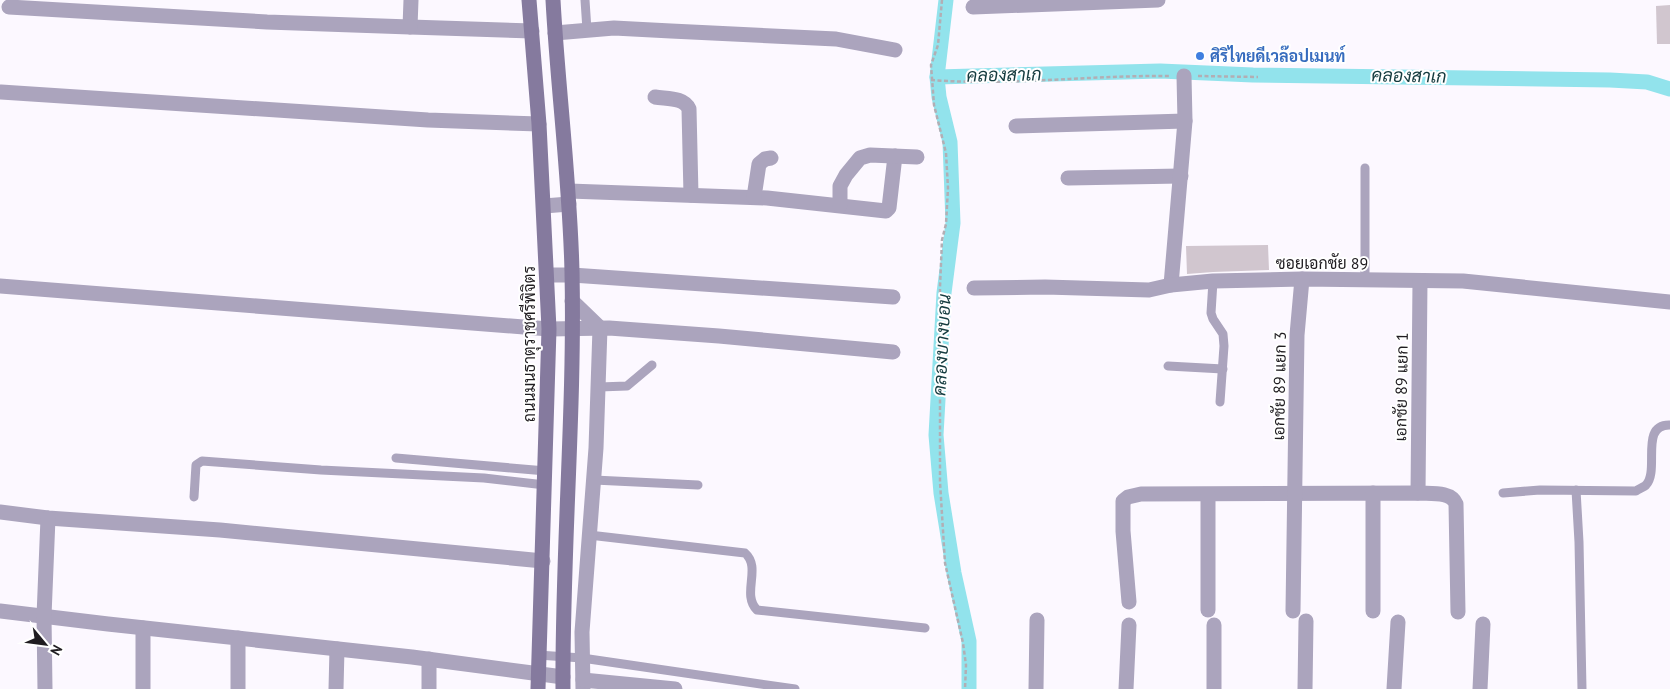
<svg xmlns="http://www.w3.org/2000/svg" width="1670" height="689" font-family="'PT Sans',Sarabun,sans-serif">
  <rect width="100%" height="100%" fill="#fcf8ff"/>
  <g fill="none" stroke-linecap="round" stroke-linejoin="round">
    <g stroke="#92e3ec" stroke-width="15">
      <path d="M946 0 937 77 939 97 950 142 953 223 944 293 936 435 941 493 954 573 969 641V689"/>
      <path d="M937 77 1160 71 1253 75 1610 80 1647 82 1670 89"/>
    </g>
  </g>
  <g fill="#d1c6cf">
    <path d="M1670 5V44H1657L1656 6Z"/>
    <path d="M1268 245 1269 270 1213 272 1187 274 1186 246Z"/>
  </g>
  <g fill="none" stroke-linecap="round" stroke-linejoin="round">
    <g stroke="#b2aeb4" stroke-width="2.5" stroke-dasharray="4 2.5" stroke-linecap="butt">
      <path d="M942 0 938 45 931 65 934 105 946 153 948 188 946 224 942 240 940 287V482L945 563 963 643 966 665 965 689"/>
      <path d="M1198 76 1258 77"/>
      <path d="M931 80C1010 86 1091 75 1170 76"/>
    </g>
    <g stroke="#aba4bd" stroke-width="9">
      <path d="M585 0 587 30"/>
      <path d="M1213 281 1211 313 1213 319 1223 334 1224 346 1220 402"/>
      <path d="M1365 281V168"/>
      <path d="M1168 366 1223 369"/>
      <path d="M599 387 627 386 652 365"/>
      <path d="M396 458 546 471"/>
      <path d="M594 480 698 485"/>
      <path d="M1576 490 1579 542 1582 689"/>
      <path d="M1503 493 1540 490 1636 491C1639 489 1644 487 1646 485 1660 470 1639 424 1670 425"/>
      <path d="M194 497 196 465 202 461 321 470 484 478 545 485"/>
      <path d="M589 535 745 553C762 568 741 594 757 610L925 628"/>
      <path d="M538 655 582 658 795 689"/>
    </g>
    <g stroke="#aba4bd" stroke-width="15">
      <path d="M411 0 410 27 532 31"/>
      <path d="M9 7 267 22 410 27"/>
      <path d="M973 7 1158 0"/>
      <path d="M555 33 614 28 671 31 836 39 895 50"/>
      <path d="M1 92 428 120 539 124"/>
      <path d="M655 97C667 99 684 97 689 109L691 195"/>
      <path d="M1016 126 1185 121"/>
      <path d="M1068 178 1181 176"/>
      <path d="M569 191 767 198 886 211 889 208 895 156"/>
      <path d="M754 197 759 164 765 159 771 158"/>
      <path d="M840 205V186L846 175 860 158 870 155 917 157"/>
      <path d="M544 206 569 204"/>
      <path d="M547 275H572L893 297"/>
      <path d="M1171 285 1185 121 1184 76"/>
      <path d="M0 286 549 329 609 328 719 336 893 352"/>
      <path d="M974 288 1045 287 1149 290 1171 285 1213 281 1302 279 1463 281 1670 302"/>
      <path d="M572 301 600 328 596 448 582 632 583 689"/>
      <path d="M1418 493 1420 281"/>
      <path d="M0 512 48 518 220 530 543 561"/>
      <path d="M1129 602 1123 531V501L1128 497 1141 494 1418 493C1430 494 1451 491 1456 504L1458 612"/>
      <path d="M1208 610V495"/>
      <path d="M0 611 108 624 412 657 563 677"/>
      <path d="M1293 611 1297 335 1302 279"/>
      <path d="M1373 611V493"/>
      <path d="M143 628V689"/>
      <path d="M238 638V689"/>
      <path d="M429 659V689"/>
      <path d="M583 680 675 689"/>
      <path d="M45 689 44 616 48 518"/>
      <path d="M336 689 337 649"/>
      <path d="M1036 689 1037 620"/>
      <path d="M1126 689 1129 625"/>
      <path d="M1214 689V625"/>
      <path d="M1305 689 1306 621"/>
      <path d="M1394 689 1398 622"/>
      <path d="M1480 689 1483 624"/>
    </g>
    <g stroke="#857a9e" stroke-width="15">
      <path d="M529 0 539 124 549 329 538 689"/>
      <path d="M553 0C558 91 570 181 572 272 575 411 562 550 563 689"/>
    </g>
  </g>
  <circle fill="#3f7fe0" stroke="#fff" stroke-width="2" cx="1200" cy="56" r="5"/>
  <g text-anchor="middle" stroke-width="4" stroke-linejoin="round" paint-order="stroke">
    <g font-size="16" font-weight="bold" fill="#366cbe" stroke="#fff" text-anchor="start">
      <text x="1210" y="62">ศิริไทยดีเวล๊อปเมนท์</text>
    </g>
    <g font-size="16" fill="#1f1c20" stroke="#fff">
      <text x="1322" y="269">ซอยเอกชัย 89</text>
      <text transform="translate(529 344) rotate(-90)" y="6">ถนนมนธาตุราชศรีพิจิตร</text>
      <text transform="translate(1279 386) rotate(-89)" y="6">เอกชัย 89 แยก 3</text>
      <text transform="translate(1401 387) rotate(-89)" y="6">เอกชัย 89 แยก 1</text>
    </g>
    <g font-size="18" font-style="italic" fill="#143b3f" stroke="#fff">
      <text transform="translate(1004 75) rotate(-1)" y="6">คลองสาเก</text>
      <text transform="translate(1409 76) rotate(1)" y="6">คลองสาเก</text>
      <text transform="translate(942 345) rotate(-87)" y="6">คลองบางบอน</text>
    </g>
  </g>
  <g transform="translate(45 644) rotate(119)" stroke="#ffffff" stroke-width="4" paint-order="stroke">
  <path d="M0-4L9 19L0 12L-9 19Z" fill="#1f1c20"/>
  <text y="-8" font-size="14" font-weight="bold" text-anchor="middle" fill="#1f1c20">N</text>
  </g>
</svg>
